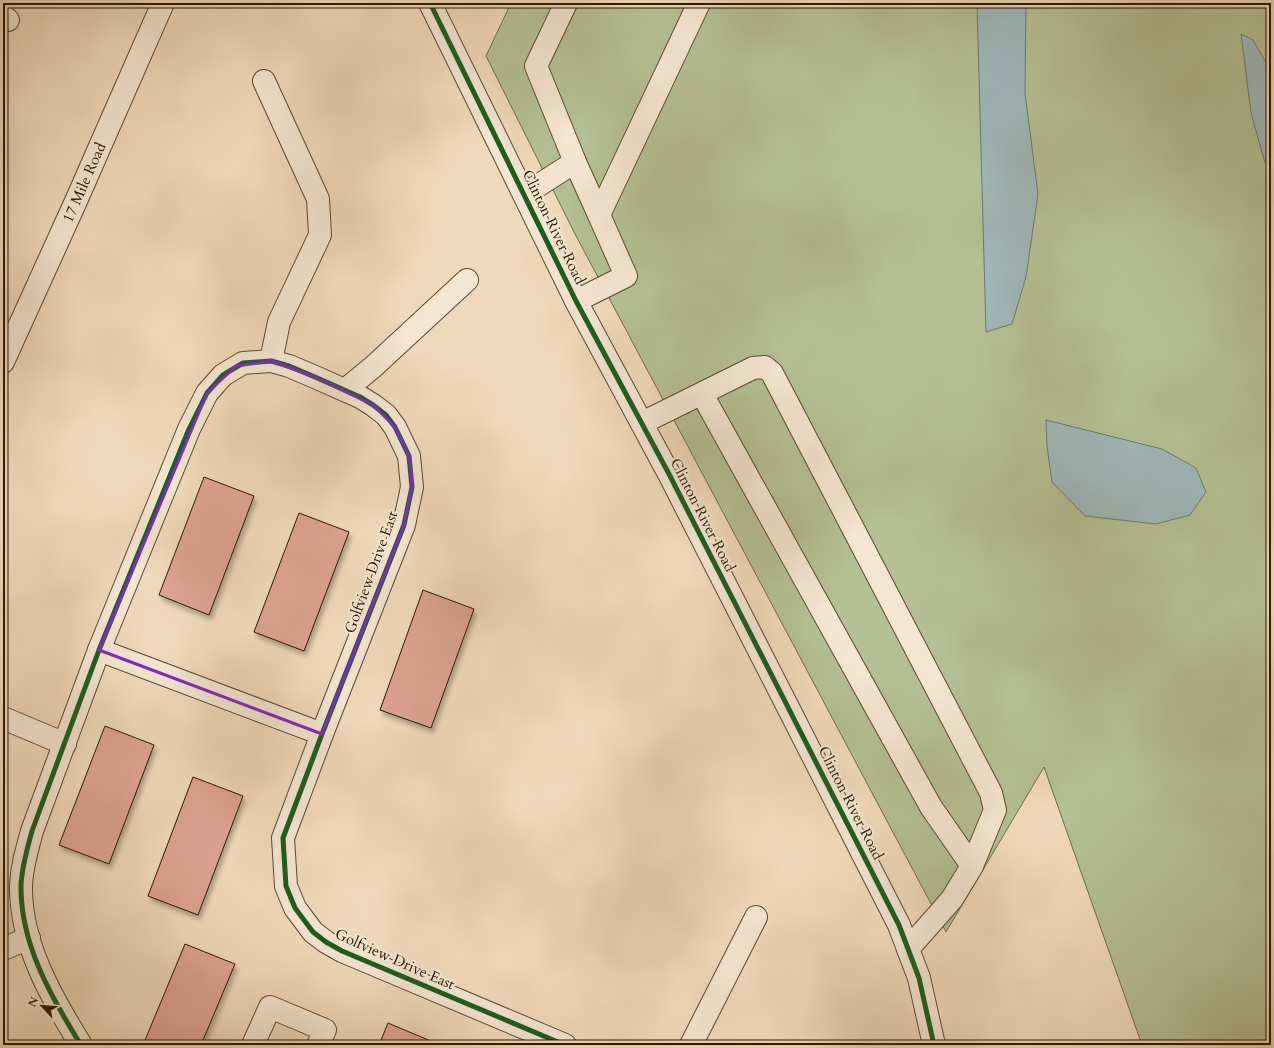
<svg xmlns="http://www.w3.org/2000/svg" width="1274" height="1048" font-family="Cardo,serif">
  <defs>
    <filter id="shadow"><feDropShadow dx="2.5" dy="4.5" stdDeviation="2" flood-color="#0004"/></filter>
  </defs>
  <rect width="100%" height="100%" fill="#f0d9ba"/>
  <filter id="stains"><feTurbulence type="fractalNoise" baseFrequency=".005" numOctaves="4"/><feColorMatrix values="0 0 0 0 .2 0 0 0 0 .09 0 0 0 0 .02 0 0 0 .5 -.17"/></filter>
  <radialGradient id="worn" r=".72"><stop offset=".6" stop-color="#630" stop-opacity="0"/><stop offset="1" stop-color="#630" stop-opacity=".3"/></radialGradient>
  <path fill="#b4c094" stroke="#706c4a" d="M511 3H1271V1045H1142L1044 767 946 932 575 234 486 56Z"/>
  <g fill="#9eb8b9" stroke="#70786f">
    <path d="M977 3H1026L1025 93 1038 194 1026 277 1012 324 986 332Z"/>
    <path d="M1241 34 1253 40 1271 71V168L1265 163 1251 113Z"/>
    <path d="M1046 420 1162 449 1196 468 1206 492 1190 515 1156 524 1085 516 1052 482 1047 446Z"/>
  </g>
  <g fill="#dda391" stroke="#2b1800" filter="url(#shadow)">
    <path d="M204 477 254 496 209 615 159 595Z"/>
    <path d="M299 513 349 532 304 651 254 632Z"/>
    <path d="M423 590 474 609 431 728 380 710Z"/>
    <path d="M105 726 154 745 109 864 59 845Z"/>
    <path d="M193 777 243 796 198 915 148 896Z"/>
    <path d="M185 944 235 964 201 1045H143Z"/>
    <path d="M388 1023 438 1044V1045H379Z"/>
  </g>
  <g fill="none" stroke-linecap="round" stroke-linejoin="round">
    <g stroke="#5c482e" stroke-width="24">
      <g id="minor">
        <path d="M430 3 576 301 669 474 899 925 919 978 934 1045"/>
        <path d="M566 3 536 66 575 162 599 215 699 3"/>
        <path d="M3 16 8 20"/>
        <path d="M264 81 318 199 320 235 279 322 271 361"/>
        <path d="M525 194 575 162"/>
        <path d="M576 301 626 276 599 215"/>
        <path id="s1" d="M3 362 76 201 163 3"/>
        <path d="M345 390 373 367 467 280"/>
        <path d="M642 423 753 368 765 367 772 373 991 793 995 810 972 866 931 807 702 394"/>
        <path d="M99 650 322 734"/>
        <path d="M3 718 65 744"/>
        <path d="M3 949 29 938"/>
        <path d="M908 949 952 899 972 866"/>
        <path d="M81 1045C51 997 20 943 21 885 22 866 27 849 32 831L99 650 189 429 207 393 223 375 243 363 271 361 289 366 315 377 360 397 373 405 386 415 395 427 409 456 412 487 404 525 322 734 283 838 286 886 295 908 313 932 326 942 342 951 565 1045"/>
        <path d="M253 1045 270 1007 325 1030 318 1045"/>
        <path d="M691 1045 756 917"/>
      </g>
    </g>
    <use href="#minor" stroke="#f5e6d2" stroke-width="22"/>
    <g stroke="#f5e6d2" stroke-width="8">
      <g id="cycleway">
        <path d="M430 3 576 301 669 474 899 925 919 978 934 1045"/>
        <path d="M81 1045C51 997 20 943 21 885 22 866 27 849 32 831L99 650 189 429 207 393 223 375 243 363 271 361 289 366 315 377 360 397 373 405 386 415 395 427 409 456 412 487 404 525 322 734 283 838 286 886 295 908 313 932 326 942 342 951 565 1045"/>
      </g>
    </g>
    <use href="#cycleway" stroke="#1b5e20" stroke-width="5"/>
  </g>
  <path fill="none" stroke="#7b2cbf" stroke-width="3" stroke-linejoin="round" d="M271 361 315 377 373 405 395 427 409 456 411 470 412 487 404 525 322 734 99 650 207 393 236 366Z"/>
  <g text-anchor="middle" stroke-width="4" stroke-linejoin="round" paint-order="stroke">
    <g font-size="15" fill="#2b1800" stroke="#f5e6d2">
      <text dy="5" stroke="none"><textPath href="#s1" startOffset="197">17 Mile Road</textPath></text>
      <text transform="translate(554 227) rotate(64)" y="5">Clinton River Road</text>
      <text transform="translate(703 515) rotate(63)" y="5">Clinton River Road</text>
      <text transform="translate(371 572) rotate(-70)" y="5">Golfview Drive East</text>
      <text transform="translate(851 803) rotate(63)" y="5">Clinton River Road</text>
      <text transform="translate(395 959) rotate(24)" y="5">Golfview Drive East</text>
    </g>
  </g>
  <rect width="1274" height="1048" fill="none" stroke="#f0d9ba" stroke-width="16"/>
  <rect x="4" y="4" width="1266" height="1040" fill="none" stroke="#2b1800" stroke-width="2"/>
  <rect x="8" y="8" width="1258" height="1032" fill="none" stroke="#2b1800"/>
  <g transform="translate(42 1006) rotate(296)" stroke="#f5e6d2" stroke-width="3" paint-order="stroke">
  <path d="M0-3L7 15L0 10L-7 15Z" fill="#2b1800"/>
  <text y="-6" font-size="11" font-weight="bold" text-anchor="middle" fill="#2b1800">N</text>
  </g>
  <rect width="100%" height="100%" filter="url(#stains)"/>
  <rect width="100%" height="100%" fill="url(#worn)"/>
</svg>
